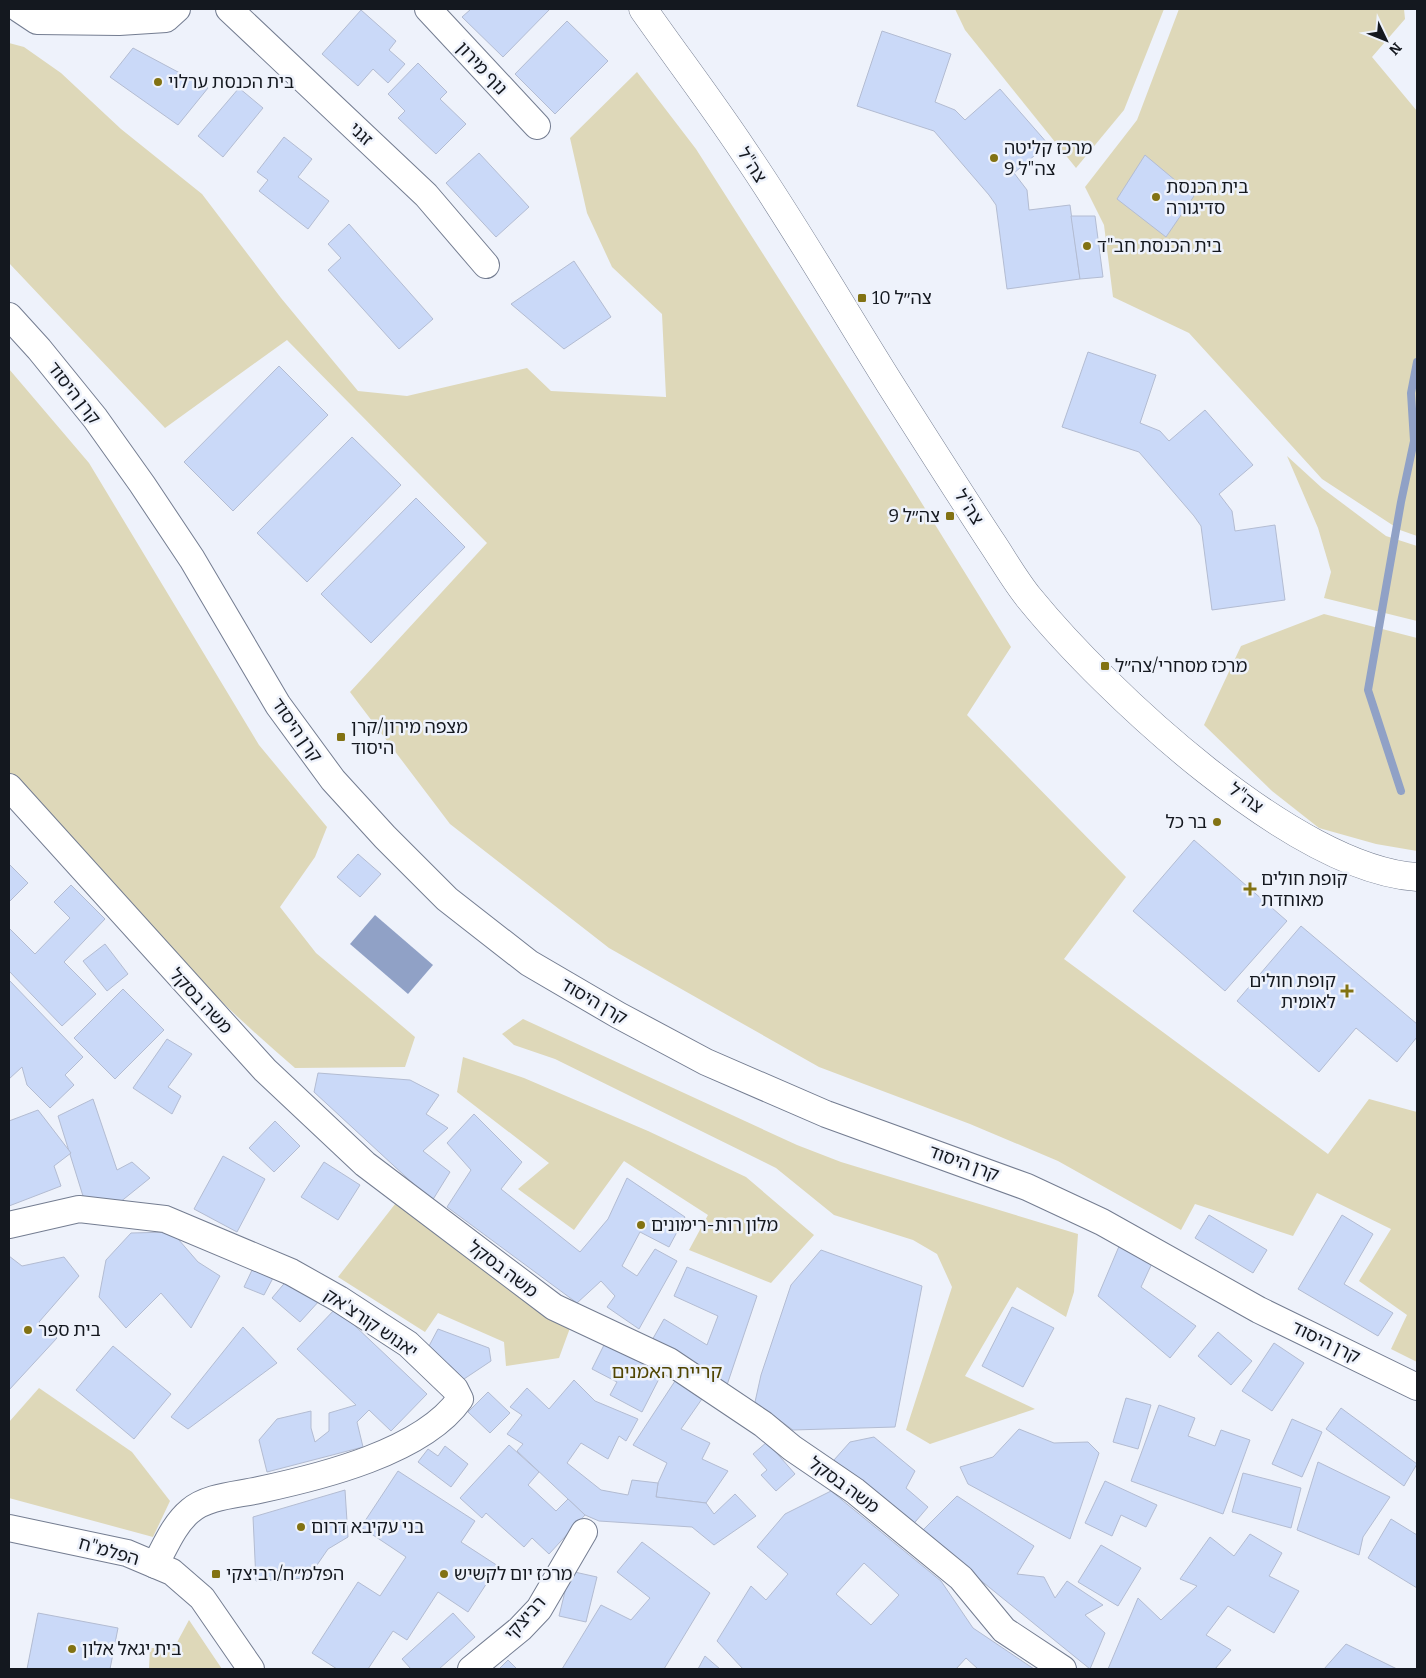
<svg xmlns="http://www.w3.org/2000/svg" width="1426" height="1678" font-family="Bitter,'Noto Sans Hebrew',serif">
  <rect width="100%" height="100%" fill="#eef2fb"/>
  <g fill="#ded8b9">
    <path d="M955 9H1164L1124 110 1076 168 965 30Z"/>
    <path d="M1179 9H1404L1405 19 1372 57 1417 111V536L1400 530 1322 479 1189 333 1113 297 1104 225 1085 187 1137 120Z"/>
    <path d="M9 43 24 47 61 73 121 129 202 194 281 298 358 391 407 396 527 368 551 391 666 397 662 314 612 267 587 213 570 138 637 72 696 149 908 481 1011 647 967 715 1126 877 1064 959 1328 1154 1369 1099 1417 1112V1362L1391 1349 1407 1315 1359 1281 1391 1229 1317 1193 1293 1236 1195 1204 1181 1230 1058 1161 970 1124 819 1067 609 948 450 824 350 692 487 543 287 340 165 428 9 263Z"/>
    <path d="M9 369 89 463 259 745 327 827 315 857 280 907 316 953 415 1037 405 1067 295 1068C193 981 102 881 9 784Z"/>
    <path d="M1287 456 1322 488 1386 536 1417 546V621L1324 598 1331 572 1318 528Z"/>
    <path d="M1324 614 1417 638V851L1376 844 1319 828 1272 791 1204 725 1241 646Z"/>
    <path d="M523 1019 797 1145 841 1162 1078 1234 1074 1292 1066 1317 1017 1287 965 1376 1035 1409 930 1444 906 1430 952 1287 937 1254 913 1240 834 1215 776 1168 555 1059 514 1045 502 1034Z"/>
    <path d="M463 1057 524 1078 648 1131 746 1177 814 1235 771 1283 689 1250 708 1215 624 1161 574 1230 518 1189 549 1163 457 1092Z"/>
    <path d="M399 1199 570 1328 559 1358 506 1366 504 1342 438 1313 425 1332 338 1277Z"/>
    <path d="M39 1388 132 1452 170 1501 153 1537 9 1498V1422Z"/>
    <path d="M189 1620 222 1669H149L150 1648H174Z"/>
  </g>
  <path fill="#90a1c6" d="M375 915 433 965 408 994 350 944Z"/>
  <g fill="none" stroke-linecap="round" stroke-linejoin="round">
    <path stroke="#90a1c6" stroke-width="8" d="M1401 791 1368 690 1401 502 1414 441 1411 393 1417 362"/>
  </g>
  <g fill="#cad9f8" stroke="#b3bcd2" fill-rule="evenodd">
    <path d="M471 9H550L503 57 462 17Z"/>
    <path d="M361 10 396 41 389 50 405 64 388 83 373 69 358 86 322 54Z"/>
    <path d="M567 21 608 61 555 114 515 74Z"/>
    <path d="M882 31 951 54 935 102 955 110 965 120 1000 89 1048 144 1014 173 1027 190 1029 210 1070 205 1080 279 1007 289 996 205 989 195 934 131 857 106Z"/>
    <path d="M133 48 208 88 178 125 110 77Z"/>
    <path d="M418 63 447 92 440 99 466 124 436 154 398 118 405 111 388 94Z"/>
    <path d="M239 88 263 108 223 157 198 136Z"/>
    <path d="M284 137 312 159 298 177 329 201 308 229 259 191 268 180 257 172Z"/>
    <path d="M479 153 529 207 496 237 446 183Z"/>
    <path d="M1145 155 1194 196 1166 237 1117 199Z"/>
    <path d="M1071 216H1095L1103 277 1080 279Z"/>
    <path d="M349 224 433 319 399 349 328 270 341 258 328 244Z"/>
    <path d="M574 261 611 317 564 349 511 304Z"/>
    <path d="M1088 352 1156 375 1140 423 1160 431 1169 441 1205 410 1253 465 1219 494 1232 511 1235 531 1275 525 1285 600 1212 610 1201 526 1194 516 1139 452 1062 427Z"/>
    <path d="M279 366 328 415 233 511 184 462Z"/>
    <path d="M352 437 401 485 307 582 257 533Z"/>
    <path d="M416 498 465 547 371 643 321 594Z"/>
    <path d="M1194 840 1287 921 1225 991 1133 911Z"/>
    <path d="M358 854 381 874 360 897 337 877Z"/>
    <path d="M9 864 28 883 9 902Z"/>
    <path d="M71 885 105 919 64 962 96 994 62 1026 9 971V928L35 954 70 918 54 902Z"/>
    <path d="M1301 926 1417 1024V1037L1397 1062 1356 1028 1319 1072 1237 1001Z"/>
    <path d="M105 944 128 974 107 991 83 961Z"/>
    <path d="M9 980 83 1057 65 1075 74 1085 50 1108 27 1085 22 1067 9 1079Z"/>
    <path d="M123 989 164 1030 115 1079 74 1038Z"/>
    <path d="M167 1039 192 1054 168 1087 181 1096 172 1114 133 1088Z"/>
    <path d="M318 1073 410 1080 439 1095 426 1114 448 1128 423 1151 450 1172 432 1201 314 1092Z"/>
    <path d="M93 1099 117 1170 132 1162 150 1178 114 1207 83 1196 58 1116Z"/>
    <path d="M38 1110 71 1153 54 1166 61 1186 9 1206V1121Z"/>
    <path d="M474 1114 522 1162 501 1189 580 1252 608 1219 627 1178 685 1217 669 1247 640 1232 622 1266 637 1276 655 1249 677 1261 639 1329 607 1307 615 1296 601 1281 577 1303 447 1207 471 1170 447 1143Z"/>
    <path d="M275 1121 300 1146 274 1172 249 1148Z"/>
    <path d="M223 1156 265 1179 237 1232 194 1209Z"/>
    <path d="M324 1162 360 1185 338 1220 301 1197Z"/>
    <path d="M1209 1215 1267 1250 1253 1273 1195 1238Z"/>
    <path d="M1342 1215 1373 1234 1344 1284 1393 1313 1378 1336 1298 1289Z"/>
    <path d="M172 1232 198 1262 220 1276 191 1328 161 1293 126 1328 99 1297 106 1260 131 1233Z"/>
    <path d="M1120 1244 1154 1259 1141 1287 1196 1326 1170 1358 1098 1296Z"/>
    <path d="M821 1250 922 1286 895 1427 793 1430 755 1402 761 1375 791 1285Z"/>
    <path d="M9 1256 22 1266 64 1257 79 1276 39 1322 57 1338 9 1390Z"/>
    <path d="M687 1267 757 1296 727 1385 651 1342 664 1319 707 1345 718 1316 674 1296Z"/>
    <path d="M253 1268 273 1278 264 1295 244 1287Z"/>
    <path d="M288 1279 320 1300 300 1322 272 1298Z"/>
    <path d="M1012 1307 1054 1328 1023 1387 982 1366Z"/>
    <path d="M336 1308 427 1394 391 1431 369 1410 357 1422 363 1447 267 1472 259 1440 277 1419 311 1411V1428L315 1442 329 1431V1413L356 1405 297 1349Z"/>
    <path d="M243 1327 277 1363 188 1429 171 1417Z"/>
    <path d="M438 1329 489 1348 491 1361 464 1379 429 1346Z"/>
    <path d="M1218 1332 1252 1361 1231 1385 1198 1356Z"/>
    <path d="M606 1341 663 1371 642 1412 610 1395 617 1382 592 1369Z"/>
    <path d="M1274 1343 1304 1363 1272 1411 1242 1391Z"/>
    <path d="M113 1346 171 1394 134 1439 76 1390Z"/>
    <path d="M677 1378 704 1396 681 1429 710 1443 702 1459 728 1471 706 1503 656 1497 658 1483 667 1463 633 1445Z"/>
    <path d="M574 1380 595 1401 638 1419 626 1441 619 1436 608 1459 581 1443 567 1463 601 1490 628 1495 632 1480 658 1483 656 1497 706 1503 714 1514 735 1494 756 1516 714 1545 692 1527 599 1521 585 1515 517 1451 523 1444 507 1434 522 1415 510 1407 527 1388 549 1409Z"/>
    <path d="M488 1392 510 1413 490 1433 468 1412Z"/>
    <path d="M1126 1398 1151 1405 1138 1449 1113 1442Z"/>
    <path d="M1159 1405 1195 1418 1188 1436 1215 1446 1221 1430 1250 1440 1223 1514 1131 1481Z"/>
    <path d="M1341 1408 1417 1464 1404 1486 1326 1429Z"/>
    <path d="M1292 1419 1322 1432 1302 1477 1272 1464Z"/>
    <path d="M1019 1429 1054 1443 1088 1442 1099 1453 1070 1539 968 1484 960 1467 993 1457Z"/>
    <path d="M874 1437 915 1471 906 1488 928 1507 910 1528 834 1460 850 1442Z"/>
    <path d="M767 1442 795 1474 776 1491 761 1475 767 1470 753 1454Z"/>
    <path d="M509 1445 539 1472 528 1485 556 1511 568 1499 585 1515 549 1554 532 1538 524 1547 486 1513 482 1518 460 1498Z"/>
    <path d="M445 1446 468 1464 451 1487 418 1462 428 1449 438 1456Z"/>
    <path d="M1318 1462 1390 1497 1363 1537 1359 1555 1297 1530Z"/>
    <path d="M398 1471 475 1521 461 1542 498 1566 468 1612 438 1592 407 1640 393 1631 368 1669H337L312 1653 358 1582 380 1596 406 1557 361 1527Z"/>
    <path d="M1243 1473 1301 1488 1291 1528 1232 1512Z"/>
    <path d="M1105 1481 1157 1505 1146 1527 1121 1515 1112 1536 1085 1523Z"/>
    <path d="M345 1490 348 1537 328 1549 308 1578 256 1581 253 1517Z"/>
    <path d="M831 1491 941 1581 973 1628 1034 1669H978L966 1658 956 1669H743L717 1641 751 1586 766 1600 788 1574 757 1547 785 1514ZM864 1563 899 1595 871 1625 836 1594Z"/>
    <path d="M957 1496 1034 1546 1017 1574 1044 1577 1055 1598 1067 1581 1103 1605 1085 1615 1105 1633 1090 1669 921 1532Z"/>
    <path d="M1391 1519 1417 1535V1588L1368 1558Z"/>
    <path d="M1250 1534 1282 1553 1269 1576 1299 1591 1274 1633 1228 1606 1206 1635 1231 1650 1215 1669H1108L1138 1598 1161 1620 1197 1586 1180 1579 1210 1537 1234 1556Z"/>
    <path d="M642 1542 710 1593 664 1669H562L601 1605 631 1620 650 1598 617 1572Z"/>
    <path d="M1101 1545 1141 1568 1118 1606 1078 1582Z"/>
    <path d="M570 1571 597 1577 586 1622 559 1616Z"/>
    <path d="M38 1613 118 1628 110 1669H27Z"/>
    <path d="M453 1613 475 1637 439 1669H411L402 1659Z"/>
    <path d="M1346 1644 1397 1669H1324Z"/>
    <path d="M705 1656 720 1669H698Z"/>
    <path d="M508 1660 517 1669H499Z"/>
  </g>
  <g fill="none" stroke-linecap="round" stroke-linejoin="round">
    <g stroke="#747d91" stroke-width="28">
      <g id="minor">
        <path d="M19 9 37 21 119 22 166 19 177 9"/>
        <path d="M229 9 426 195 486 265"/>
        <path d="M428 9 537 126"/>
        <path d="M9 316 39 349 95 418 142 484 192 559 278 705 333 780 385 837 447 899 529 963 618 1015 706 1062 826 1114 1027 1187 1102 1222 1259 1310 1417 1387"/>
        <path d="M9 787 265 1070 365 1164 554 1307 669 1361 763 1424 792 1448 855 1491 961 1578 1004 1630 1063 1669"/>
        <path d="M9 1225 79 1209 165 1219 291 1272 339 1299 408 1344 455 1389 460 1399C423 1452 320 1477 259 1490 237 1495 207 1496 190 1511 174 1524 165 1547 155 1565"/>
        <path d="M9 1528 127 1553 172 1572 202 1598 251 1669"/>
        <path d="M471 1669 520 1629 539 1609 584 1532"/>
      </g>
    </g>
    <g stroke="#747d91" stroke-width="29">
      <path id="tertiary" d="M643 9C676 56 711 102 743 150 795 226 841 306 890 384 923 436 956 488 990 540 1003 559 1015 581 1030 599 1106 692 1294 869 1417 877"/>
    </g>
    <use href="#minor" stroke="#fff" stroke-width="26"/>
    <use href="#tertiary" stroke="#fff" stroke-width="28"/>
  </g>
  <g fill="#827213" stroke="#eef2fb" stroke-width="2">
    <circle cx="158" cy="82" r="5"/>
    <circle cx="994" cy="158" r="5"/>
    <circle cx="1156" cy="197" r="5"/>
    <circle cx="1087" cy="246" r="5"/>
    <rect x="857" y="293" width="10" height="10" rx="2.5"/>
    <rect x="945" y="511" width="10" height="10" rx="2.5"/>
    <rect x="1100" y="661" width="10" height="10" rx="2.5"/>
    <rect x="336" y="732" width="10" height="10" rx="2.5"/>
    <circle cx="1217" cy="822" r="5"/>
    <path d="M1247.5 881.5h5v5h5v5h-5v5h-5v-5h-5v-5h5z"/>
    <path d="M1344.5 983.5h5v5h5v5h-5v5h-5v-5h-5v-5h5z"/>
    <circle cx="641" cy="1225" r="5"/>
    <circle cx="28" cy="1330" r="5"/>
    <circle cx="301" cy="1527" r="5"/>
    <rect x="211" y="1569" width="10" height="10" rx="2.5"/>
    <circle cx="444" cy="1574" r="5"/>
    <circle cx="72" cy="1649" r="5"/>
  </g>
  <g text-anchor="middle" stroke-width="5" stroke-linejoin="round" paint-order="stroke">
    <g font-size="18" fill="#14181f" stroke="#eef2fb">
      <text transform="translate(482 68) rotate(47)" y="6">נוף מירון</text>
      <text transform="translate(361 134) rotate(43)" y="6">זגני</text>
      <text transform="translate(752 165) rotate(57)" y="6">צה"ל</text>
      <text transform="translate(74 393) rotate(52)" y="6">קרן היסוד</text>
      <text transform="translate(969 507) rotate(57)" y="6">צה"ל</text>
      <text transform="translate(297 730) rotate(55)" y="6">קרן היסוד</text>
      <text transform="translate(1246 798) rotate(36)" y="6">צה"ל</text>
      <text transform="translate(201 1001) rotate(47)" y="6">משה בסקל</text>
      <text transform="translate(594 1001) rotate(30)" y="6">קרן היסוד</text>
      <text transform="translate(964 1163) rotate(20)" y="6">קרן היסוד</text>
      <text transform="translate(503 1269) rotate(37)" y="6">משה בסקל</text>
      <text transform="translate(371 1323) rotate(34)" y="6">יאנוש קורצ'אק</text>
      <text transform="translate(1326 1342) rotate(26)" y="6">קרן היסוד</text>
      <text transform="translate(844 1485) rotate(36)" y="6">משה בסקל</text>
      <text transform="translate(109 1551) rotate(16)" y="6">הפלמ"ח</text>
      <text transform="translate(525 1618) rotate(-48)" y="6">רביצקי</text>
    </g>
    <g font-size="18" fill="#14181f" stroke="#eef2fb" text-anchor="start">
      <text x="168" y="88">בית הכנסת ערלוי</text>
      <text x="1004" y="154">מרכז קליטה<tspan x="1004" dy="21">צה"ל 9</tspan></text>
      <text x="1166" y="193">בית הכנסת<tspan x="1166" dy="21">סדיגורה</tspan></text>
      <text x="1097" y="252">בית הכנסת חב"ד</text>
      <text x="872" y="304">צה״ל 10</text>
      <text x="940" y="522" text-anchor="end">צה״ל 9</text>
      <text x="1115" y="672">מרכז מסחרי/צה״ל</text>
      <text x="351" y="733">מצפה מירון/קרן<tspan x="351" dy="21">היסוד</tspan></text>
      <text x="1207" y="828" text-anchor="end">בר כל</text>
      <text x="1261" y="885">קופת חולים<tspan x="1261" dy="21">מאוחדת</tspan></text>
      <text x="1336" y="987" text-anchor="end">קופת חולים<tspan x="1336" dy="21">לאומית</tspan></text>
      <text x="651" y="1231">מלון רות-רימונים</text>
      <text x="38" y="1336">בית ספר</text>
      <text x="311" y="1533">בני עקיבא דרום</text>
      <text x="226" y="1580">הפלמ״ח/רביצקי</text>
      <text x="454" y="1580">מרכז יום לקשיש</text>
      <text x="82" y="1655">בית יגאל אלון</text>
    </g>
    <g font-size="19" fill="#504502" stroke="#eef2fb">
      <text x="667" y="1378">קריית האמנים</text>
    </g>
  </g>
  <rect width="1426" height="1678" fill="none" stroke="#14181f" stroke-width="20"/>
  <g transform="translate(1386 40) rotate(133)" stroke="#eef2fb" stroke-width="4" paint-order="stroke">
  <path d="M0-4L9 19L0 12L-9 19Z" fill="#14181f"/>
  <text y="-8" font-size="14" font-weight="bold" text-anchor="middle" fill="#14181f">N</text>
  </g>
</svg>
